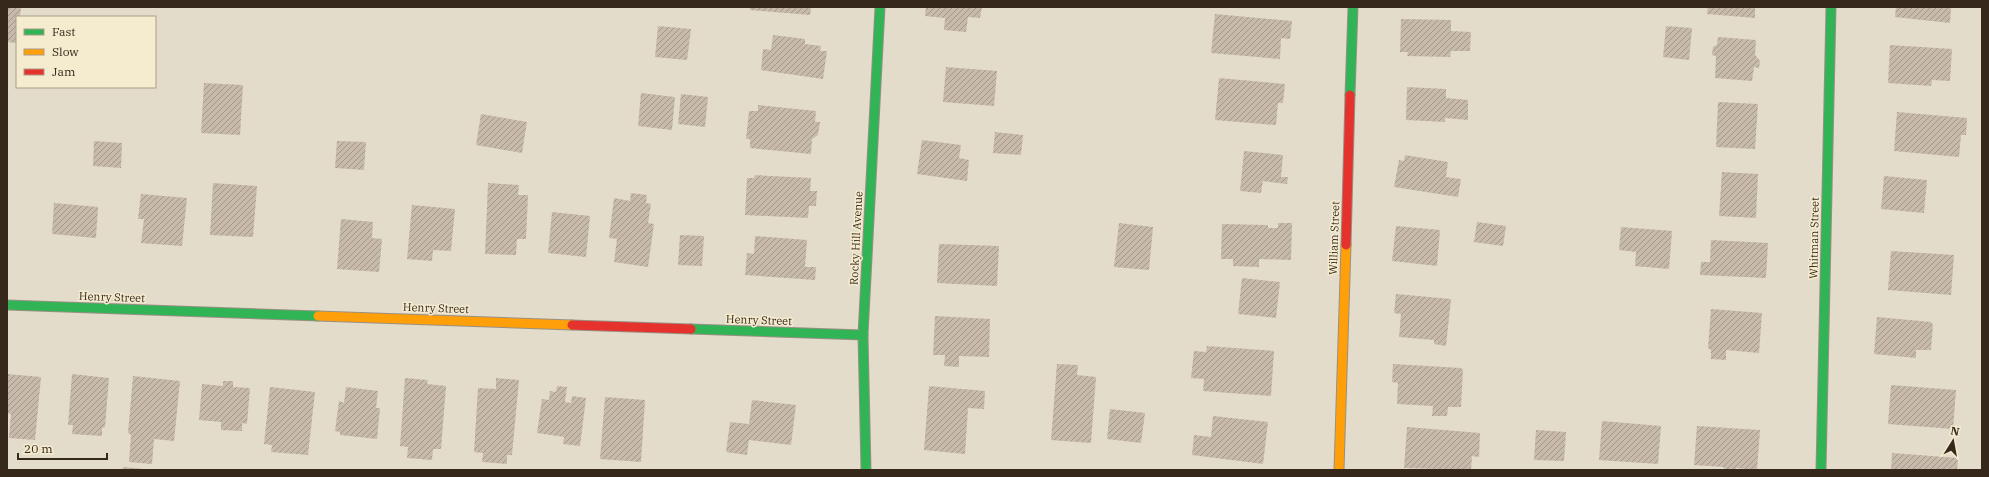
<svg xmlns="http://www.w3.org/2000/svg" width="1989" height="477" font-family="'IBM Plex Serif',serif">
  <defs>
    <pattern id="building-hatch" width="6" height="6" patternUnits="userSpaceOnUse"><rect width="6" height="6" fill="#c7baab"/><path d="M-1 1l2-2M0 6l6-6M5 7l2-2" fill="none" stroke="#a2978a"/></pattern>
  </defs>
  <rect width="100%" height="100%" fill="#e4dcca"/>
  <g fill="url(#building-hatch)">
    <path d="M7 7H21L20 17H17V43L7 42Z"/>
    <path d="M750 7H811L810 15 750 10Z"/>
    <path d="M926 7H982L980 18 968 17 966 32 944 30 945 18 925 16Z"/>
    <path d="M1708 7H1755V18L1707 14Z"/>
    <path d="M1896 7H1951L1950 23 1895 17Z"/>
    <path d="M1215 14 1292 21 1290 39 1281 38 1280 59 1211 53Z"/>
    <path d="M1401 19 1451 20V31L1471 32 1470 51H1451L1450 57 1407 56 1408 52H1400Z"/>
    <path d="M658 26 691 29 687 60 655 57Z"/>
    <path d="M1666 26 1692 28 1689 60 1663 57Z"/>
    <path d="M773 35 805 39V44L821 46 820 51H827L823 79 761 70 763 49 771 50Z"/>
    <path d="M1718 37 1756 40 1755 55 1760 61 1759 68 1754 67 1752 81 1715 78 1716 56 1712 55 1713 47 1717 45Z"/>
    <path d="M1890 45 1952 49 1950 81 1932 80 1931 86 1888 83Z"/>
    <path d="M946 67 997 71 994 106 943 102Z"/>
    <path d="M1219 78 1285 84 1283 103H1278L1276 125 1215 120Z"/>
    <path d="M204 83 243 85 240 135 201 133Z"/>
    <path d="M1407 87 1446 89V98L1468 100V120L1445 118V122L1406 120Z"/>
    <path d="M641 93 675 97 672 130 638 126Z"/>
    <path d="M681 94 708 97 705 127 678 124Z"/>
    <path d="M1718 102 1758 104 1755 149 1716 147Z"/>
    <path d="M758 105 816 111 815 122H820L818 135 812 139 811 154 750 148V139H746L749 111H758Z"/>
    <path d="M1897 112 1967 118 1966 135H1961L1959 157 1894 151Z"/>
    <path d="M481 114 527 122 522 153 476 145Z"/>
    <path d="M995 132 1023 135 1021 155 993 153Z"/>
    <path d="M922 140 961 145 959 158 969 160 967 181 917 174Z"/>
    <path d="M94 141 122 143 121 168 93 166Z"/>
    <path d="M337 141 366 142 364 170 335 168Z"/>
    <path d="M1244 151 1283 155 1281 177H1288L1287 184 1263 181 1261 193 1240 191Z"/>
    <path d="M1405 155 1448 162 1446 177 1461 179 1458 197 1394 187 1399 160 1404 161Z"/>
    <path d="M1722 172 1758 174 1756 218 1719 216Z"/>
    <path d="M755 175 811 178 810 191H817L816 206H809L808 218 745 215 747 178H754Z"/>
    <path d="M1884 176 1927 180 1924 213 1881 209Z"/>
    <path d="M213 183 257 186 253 237 210 235Z"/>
    <path d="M488 183 519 185 518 195H528L526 239H517L516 255 485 254Z"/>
    <path d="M631 193 647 195 646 203 651 204 648 223 654 224 648 267 614 262 617 239 609 238 614 198 630 201Z"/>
    <path d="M141 194 187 198 182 246 141 243 144 219H138Z"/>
    <path d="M54 203 98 207 96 238 52 234Z"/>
    <path d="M412 205 455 209 451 251 433 250 432 261 407 259Z"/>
    <path d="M552 212 590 216 586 257 548 253Z"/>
    <path d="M341 219 373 222 372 238 382 239 379 272 337 269Z"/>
    <path d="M1477 222 1506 226 1503 246 1474 242Z"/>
    <path d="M1119 223 1153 227 1149 270 1114 267Z"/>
    <path d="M1278 223H1292L1291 260 1259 259V267L1233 266V259H1221L1222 224 1268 225V228H1278Z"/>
    <path d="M1396 226 1440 230 1437 266 1392 261Z"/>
    <path d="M1621 227 1672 231 1669 269 1635 266 1636 252 1619 250Z"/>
    <path d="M680 235 704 236 702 266 678 265Z"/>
    <path d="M755 236 807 240 805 267H816L815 280 745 275 747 253 754 254Z"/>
    <path d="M1711 240 1768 243 1766 278 1700 275 1701 262H1710Z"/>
    <path d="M939 244 999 246 997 286 937 283Z"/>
    <path d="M1891 251 1954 255 1951 295 1888 290Z"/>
    <path d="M1242 278 1280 282 1276 318 1238 314Z"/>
    <path d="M1396 294 1451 299 1446 346 1434 344V340L1399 337 1401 314 1394 313Z"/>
    <path d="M1711 309 1762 313 1759 353 1726 350V360L1711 359V350L1708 348Z"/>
    <path d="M935 316 990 319 989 357 959 356V367L944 366 945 355H933Z"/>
    <path d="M1877 317 1931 322 1933 325 1931 350H1916V358L1874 354Z"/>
    <path d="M1207 346 1274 351 1271 396 1203 391 1204 379 1191 378 1194 351 1206 352Z"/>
    <path d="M1057 364 1078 365 1077 375 1096 377 1091 443 1051 440Z"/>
    <path d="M1393 364 1461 368 1463 370 1461 407H1448L1447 416H1432L1433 406 1397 404 1398 383 1392 382Z"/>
    <path d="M7 374 41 377 35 440 9 438 11 414 7 413Z"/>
    <path d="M72 374 109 378 105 427 102 428V436L72 434 73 425H68Z"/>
    <path d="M133 376 180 381 174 441 154 439 152 464 129 462 131 435 128 433Z"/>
    <path d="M405 378 428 380 427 384 446 386 441 449H433L432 460 407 458 408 447 400 446Z"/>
    <path d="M496 378 519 380 512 455H507V464L482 462 483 453 474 452 478 388 496 389Z"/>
    <path d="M223 381H233V387L250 388 247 424 242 423V431L221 430V422L199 420 202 384 223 386Z"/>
    <path d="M1891 385 1956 390 1953 429 1888 424Z"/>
    <path d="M557 386 567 387 565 402 571 403 572 396 586 398 580 446 563 444 564 437 537 433 542 399 549 400 550 391 556 392Z"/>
    <path d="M929 386 985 391 984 409 968 408 965 454 924 450Z"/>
    <path d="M270 387 315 392 308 455 271 452 272 445 264 444Z"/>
    <path d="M346 387 378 391 376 408H380L377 439 340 435V432L335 431 339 401 344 403Z"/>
    <path d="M605 397 645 400 641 462 600 459Z"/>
    <path d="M752 400 796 405 791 445 749 440 747 455 726 452 730 422 749 424Z"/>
    <path d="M1110 409 1145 413 1141 443 1107 439Z"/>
    <path d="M1213 416 1268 422 1263 464 1192 455 1194 435 1211 437Z"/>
    <path d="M1602 421 1661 426 1658 464 1599 460Z"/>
    <path d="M1697 426 1760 430 1757 470 1736 468V470H1726L1723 467 1694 465Z"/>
    <path d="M1407 427 1480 433 1479 457 1472 456 1471 470 1404 468Z"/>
    <path d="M1536 430 1566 432 1564 461 1534 460Z"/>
    <path d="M1892 453 1958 458 1957 470H1891Z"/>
    <path d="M123 467 144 469V470H122Z"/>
  </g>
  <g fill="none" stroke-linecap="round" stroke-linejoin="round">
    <g stroke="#989084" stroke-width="11">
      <g id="fast">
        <path d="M1350 95 1353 7"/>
        <path d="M7 305 318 316"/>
        <path d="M691 329 863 335"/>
        <path d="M866 470 863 335 880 7"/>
        <path d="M1821 470 1831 7"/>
      </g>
    </g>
    <g stroke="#989084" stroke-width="11">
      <g id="slow">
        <path d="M318 316 572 325"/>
        <path d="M1339 470 1346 245"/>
      </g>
    </g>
    <g stroke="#989084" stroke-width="11">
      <g id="jam">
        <path d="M1346 245 1350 95"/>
        <path d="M572 325 691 329"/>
      </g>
    </g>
    <use href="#fast" stroke="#30b455" stroke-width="9"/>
    <use href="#slow" stroke="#ff9f0a" stroke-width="9"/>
    <use href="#jam" stroke="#e5322d" stroke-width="9"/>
  </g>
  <g text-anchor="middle" stroke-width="3" stroke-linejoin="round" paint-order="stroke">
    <g font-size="11" fill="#36291c" stroke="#f5ebcf">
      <text transform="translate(856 238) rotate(-87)" y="4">Rocky Hill Avenue</text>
      <text transform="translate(1334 238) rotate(-88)" y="4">William Street</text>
      <text transform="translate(1814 238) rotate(-89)" y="4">Whitman Street</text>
      <text transform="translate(112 297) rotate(2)" y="4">Henry Street</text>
      <text transform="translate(436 308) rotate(2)" y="4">Henry Street</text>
      <text transform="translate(759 320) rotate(2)" y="4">Henry Street</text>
    </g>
  </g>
  <rect width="1989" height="477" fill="none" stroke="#36291c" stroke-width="16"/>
  <rect x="16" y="16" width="140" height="72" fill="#f5ebcf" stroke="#a99d87"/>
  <rect x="24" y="29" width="20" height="6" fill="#30b455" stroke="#a99d87"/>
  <text x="52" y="36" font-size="12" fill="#36291c">Fast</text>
  <rect x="24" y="49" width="20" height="6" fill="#ff9f0a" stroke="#a99d87"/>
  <text x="52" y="56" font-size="12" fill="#36291c">Slow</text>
  <rect x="24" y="69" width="20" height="6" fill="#e5322d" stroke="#a99d87"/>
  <text x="52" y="76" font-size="12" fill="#36291c">Jam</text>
  <g transform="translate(1953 441) rotate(11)" stroke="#f5ebcf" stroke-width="3" paint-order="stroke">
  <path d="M0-3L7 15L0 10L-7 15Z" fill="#36291c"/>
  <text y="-6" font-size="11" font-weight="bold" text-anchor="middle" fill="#36291c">N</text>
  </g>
  <path d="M18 453v6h89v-6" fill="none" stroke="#36291c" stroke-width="2"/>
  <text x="24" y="453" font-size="12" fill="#36291c" stroke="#f5ebcf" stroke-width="3" paint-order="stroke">20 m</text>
</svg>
